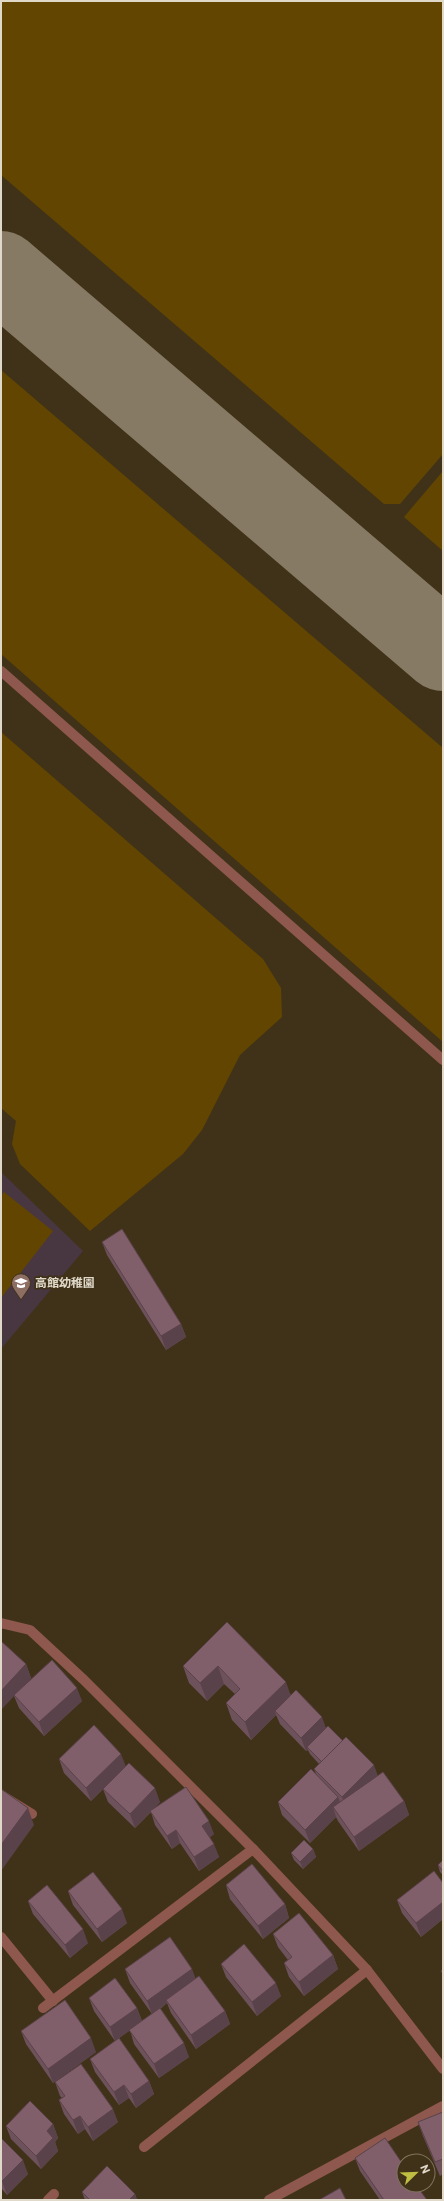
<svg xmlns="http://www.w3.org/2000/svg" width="444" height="2201" font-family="Commissioner,'Noto Sans JP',sans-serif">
  <rect width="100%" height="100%" fill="#403218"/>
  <path fill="#483641" d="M1 1172 83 1251 1 1349Z"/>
  <g fill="#624500">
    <path d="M1 1H443V454L400 504H384L1 175Z"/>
    <path d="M1 370 443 748V1042L1 654Z"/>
    <path d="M443 471V551L404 517Z"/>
    <path d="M1 732 263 959 281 988 282 1017 240 1055 202 1130 183 1154 90 1231 20 1164 12 1144 16 1121 1 1108Z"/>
    <path d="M4 1192 53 1231 1 1298V1196Z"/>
  </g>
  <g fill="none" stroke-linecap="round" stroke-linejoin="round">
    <path stroke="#867a64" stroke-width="82" d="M1 272 443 650"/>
    <path stroke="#8e584e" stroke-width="10" d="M1 671 443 1060"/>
    <g stroke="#8e584e" stroke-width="10">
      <path d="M1 1623 30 1630 84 1680 253 1849 367 1970 443 2069"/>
      <path d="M1 1795 32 1814"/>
      <path d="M1 1937 53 2001"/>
      <path d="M43 2008 253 1849"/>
      <path d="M144 2147 367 1970"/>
      <path d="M48 2200 54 2194"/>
      <path d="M269 2200 443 2106"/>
    </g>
  </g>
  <g fill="#6e525b">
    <path d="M102 1242 181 1324 186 1337 166 1350 107 1255Z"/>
    <path d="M227 1622 291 1695 377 1776 404 1801 409 1815 359 1851 338 1821 336 1817 310 1843 282 1815 278 1802 317 1776 314 1769 319 1764 310 1754 308 1750 306 1751 280 1724 276 1715 251 1740 232 1720 226 1703 235 1694 224 1684 207 1701 189 1683 183 1666Z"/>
    <path d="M26 1664 31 1678 23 1686 82 1701 44 1736 19 1708 14 1696Z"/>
    <path d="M59 1759 126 1766 160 1802 152 1810 214 1834 210 1837 219 1857 199 1871 180 1843 172 1849 155 1825 151 1812 135 1828 108 1802 103 1789 91 1801 64 1773Z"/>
    <path d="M313 1849 316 1857 303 1869 294 1860 291 1853Z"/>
    <path d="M443 1860V1875L440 1872 438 1865Z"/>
    <path d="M443 1883V1919L421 1937 402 1913 397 1900Z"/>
    <path d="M226 1885 285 1904 289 1918 263 1939 230 1899Z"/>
    <path d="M68 1891 127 1923 102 1942 73 1905Z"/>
    <path d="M28 1901 88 1943 70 1958 33 1914Z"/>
    <path d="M273 1934 333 1955 338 1969 304 1996 289 1977 284 1963 288 1960 278 1947Z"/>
    <path d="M221 1964 281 1996 257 2016 226 1977Z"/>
    <path d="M125 1969 195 1978 225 2011 230 2024 196 2049 171 2013 167 2003 160 2009 189 2057 159 2078 134 2044 130 2030 115 2041 94 2011 89 1998 137 2008 142 2021 152 2014 130 1983Z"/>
    <path d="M21 2031 96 2052 53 2083 26 2044Z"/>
    <path d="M90 2059 149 2081 154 2094 136 2108 129 2098 119 2105 95 2072Z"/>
    <path d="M55 2082 118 2122 93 2141 85 2129 78 2134 64 2114 59 2100 62 2098 60 2096Z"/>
    <path d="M443 2112V2174L440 2176 423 2136 418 2122Z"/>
    <path d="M53 2124 58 2138 55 2142 58 2151 41 2169 11 2139 6 2126Z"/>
    <path d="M1 2138 28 2174 7 2195 1 2188Z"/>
    <path d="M355 2158 427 2200H380L360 2171Z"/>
    <path d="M82 2192 135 2194 137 2200H85Z"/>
  </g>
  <g fill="#5a424a">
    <path d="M181 1324 186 1337 166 1350 161 1336Z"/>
    <path d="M26 1664 31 1678 1 1710V1691Z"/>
    <path d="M218 1666 224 1684 207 1701 200 1683Z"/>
    <path d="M286 1682 292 1699 275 1711 276 1715 251 1740 245 1722Z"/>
    <path d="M77 1688 82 1701 44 1736 39 1722Z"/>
    <path d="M322 1717 327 1731 307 1747 308 1750 306 1751 301 1738Z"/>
    <path d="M121 1754 126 1767 91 1801 86 1788Z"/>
    <path d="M374 1765 379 1779 347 1810 342 1797Z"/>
    <path d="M155 1788 160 1802 135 1828 130 1814Z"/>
    <path d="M338 1797 343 1810 333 1807 336 1817 310 1843 305 1830Z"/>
    <path d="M404 1801 409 1815 359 1851 354 1837Z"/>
    <path d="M28 1808 34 1825 1 1871V1845Z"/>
    <path d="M209 1821 214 1834 207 1839 202 1826Z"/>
    <path d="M176 1830 180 1843 172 1849 167 1836Z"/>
    <path d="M214 1844 219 1857 199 1871 194 1857Z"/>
    <path d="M313 1849 316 1857 303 1869 300 1862Z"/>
    <path d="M443 1902V1919L421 1937 416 1923Z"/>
    <path d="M285 1904 289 1918 263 1939 258 1926Z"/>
    <path d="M122 1909 127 1923 102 1942 97 1929Z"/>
    <path d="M83 1929 88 1943 70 1958 65 1945Z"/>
    <path d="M333 1955 338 1969 304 1996 299 1982Z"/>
    <path d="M192 1969 197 1982 166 2000 167 2003 152 2014 147 2001Z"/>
    <path d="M276 1983 281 1996 257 2016 252 2002Z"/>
    <path d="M137 2008 142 2022 115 2041 110 2027Z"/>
    <path d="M225 2011 230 2024 196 2049 191 2035Z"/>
    <path d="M91 2038 96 2052 53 2083 48 2069Z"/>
    <path d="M184 2043 189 2057 159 2078 154 2064Z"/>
    <path d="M149 2081 154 2094 136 2108 131 2094Z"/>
    <path d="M124 2085 129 2098 119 2105 114 2092Z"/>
    <path d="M113 2109 118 2122 93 2141 88 2127Z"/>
    <path d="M80 2116 85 2129 78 2134 73 2120Z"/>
    <path d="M53 2124 58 2138 55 2142 58 2151 41 2169 36 2156 47 2131Z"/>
    <path d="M23 2160 28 2174 7 2195 2 2181Z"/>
    <path d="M135 2194 137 2200H129Z"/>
  </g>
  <g fill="#805f6a" stroke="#5a424a">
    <path d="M122 1229 181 1324 161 1336 102 1242Z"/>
    <path d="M227 1622 286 1682 245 1722 226 1703 240 1689 218 1666 200 1683 183 1666Z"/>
    <path d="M1 1641 26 1664 1 1691Z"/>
    <path d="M52 1660 77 1688 39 1722 14 1695Z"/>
    <path d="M296 1690 322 1717 301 1738 275 1711Z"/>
    <path d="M94 1725 121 1754 86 1788 59 1759Z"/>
    <path d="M328 1726 343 1741 322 1762 307 1747Z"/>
    <path d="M346 1737 374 1765 342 1797 314 1769Z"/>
    <path d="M129 1763 155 1788 130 1814 103 1789Z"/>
    <path d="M311 1769 338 1797 305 1830 278 1802Z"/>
    <path d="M383 1772 404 1801 354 1837 333 1807Z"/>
    <path d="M186 1787 209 1821 202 1826 214 1844 194 1857 176 1830 167 1836 150 1811Z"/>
    <path d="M1 1789 28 1808 1 1845Z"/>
    <path d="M304 1840 313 1849 300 1862 291 1853Z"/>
    <path d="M443 1860V1871L438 1865Z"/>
    <path d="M252 1864 285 1904 258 1926 226 1885Z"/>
    <path d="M434 1871 443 1883V1902L416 1923 397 1900Z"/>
    <path d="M93 1872 122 1909 97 1929 68 1891Z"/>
    <path d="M47 1885 83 1929 65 1945 28 1901Z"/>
    <path d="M299 1913 333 1955 299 1982 284 1963 292 1957 273 1934Z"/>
    <path d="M170 1937 192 1969 147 2001 125 1969Z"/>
    <path d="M244 1944 276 1983 252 2002 221 1964Z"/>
    <path d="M443 1970V1974L441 1971Z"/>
    <path d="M199 1976 225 2011 191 2035 166 2000Z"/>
    <path d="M115 1978 137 2008 110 2027 89 1998Z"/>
    <path d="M65 2000 91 2038 48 2069 21 2031Z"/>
    <path d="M160 2008 184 2043 154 2064 129 2030Z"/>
    <path d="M119 2038 149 2081 131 2094 124 2085 114 2092 90 2059Z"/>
    <path d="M81 2064 113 2109 88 2127 80 2116 73 2120 59 2100 65 2096 55 2082Z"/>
    <path d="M30 2101 53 2124 47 2131 53 2138 36 2156 6 2126Z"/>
    <path d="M443 2112V2159L435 2162 418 2122Z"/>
    <path d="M1 2138 23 2160 2 2181 1 2180Z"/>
    <path d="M385 2138 404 2166V2185H416L427 2200H384L355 2158Z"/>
    <path d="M107 2166 135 2194 129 2200H90L82 2192Z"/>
    <path d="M340 2188 346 2200H319Z"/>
  </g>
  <defs>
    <g id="school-pin" transform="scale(1)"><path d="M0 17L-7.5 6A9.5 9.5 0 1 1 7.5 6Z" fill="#8d6e63" stroke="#403218"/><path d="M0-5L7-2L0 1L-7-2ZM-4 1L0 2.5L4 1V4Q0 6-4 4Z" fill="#fff"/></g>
  </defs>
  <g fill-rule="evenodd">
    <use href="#school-pin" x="21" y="1283"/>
  </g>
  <g text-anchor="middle" stroke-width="3.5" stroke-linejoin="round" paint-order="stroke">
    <g font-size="12" font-weight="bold" fill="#e0d8c8" stroke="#403218" text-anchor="start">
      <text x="35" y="1287">高館幼稚園</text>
    </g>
  </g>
  <rect width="444" height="2201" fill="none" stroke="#e0d8c8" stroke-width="4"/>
  <g transform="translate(416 2173) rotate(67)"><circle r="19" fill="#403218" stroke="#80745e"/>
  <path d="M0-3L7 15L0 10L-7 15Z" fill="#bfbe42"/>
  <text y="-6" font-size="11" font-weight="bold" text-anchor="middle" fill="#e0d8c8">N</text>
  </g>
</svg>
